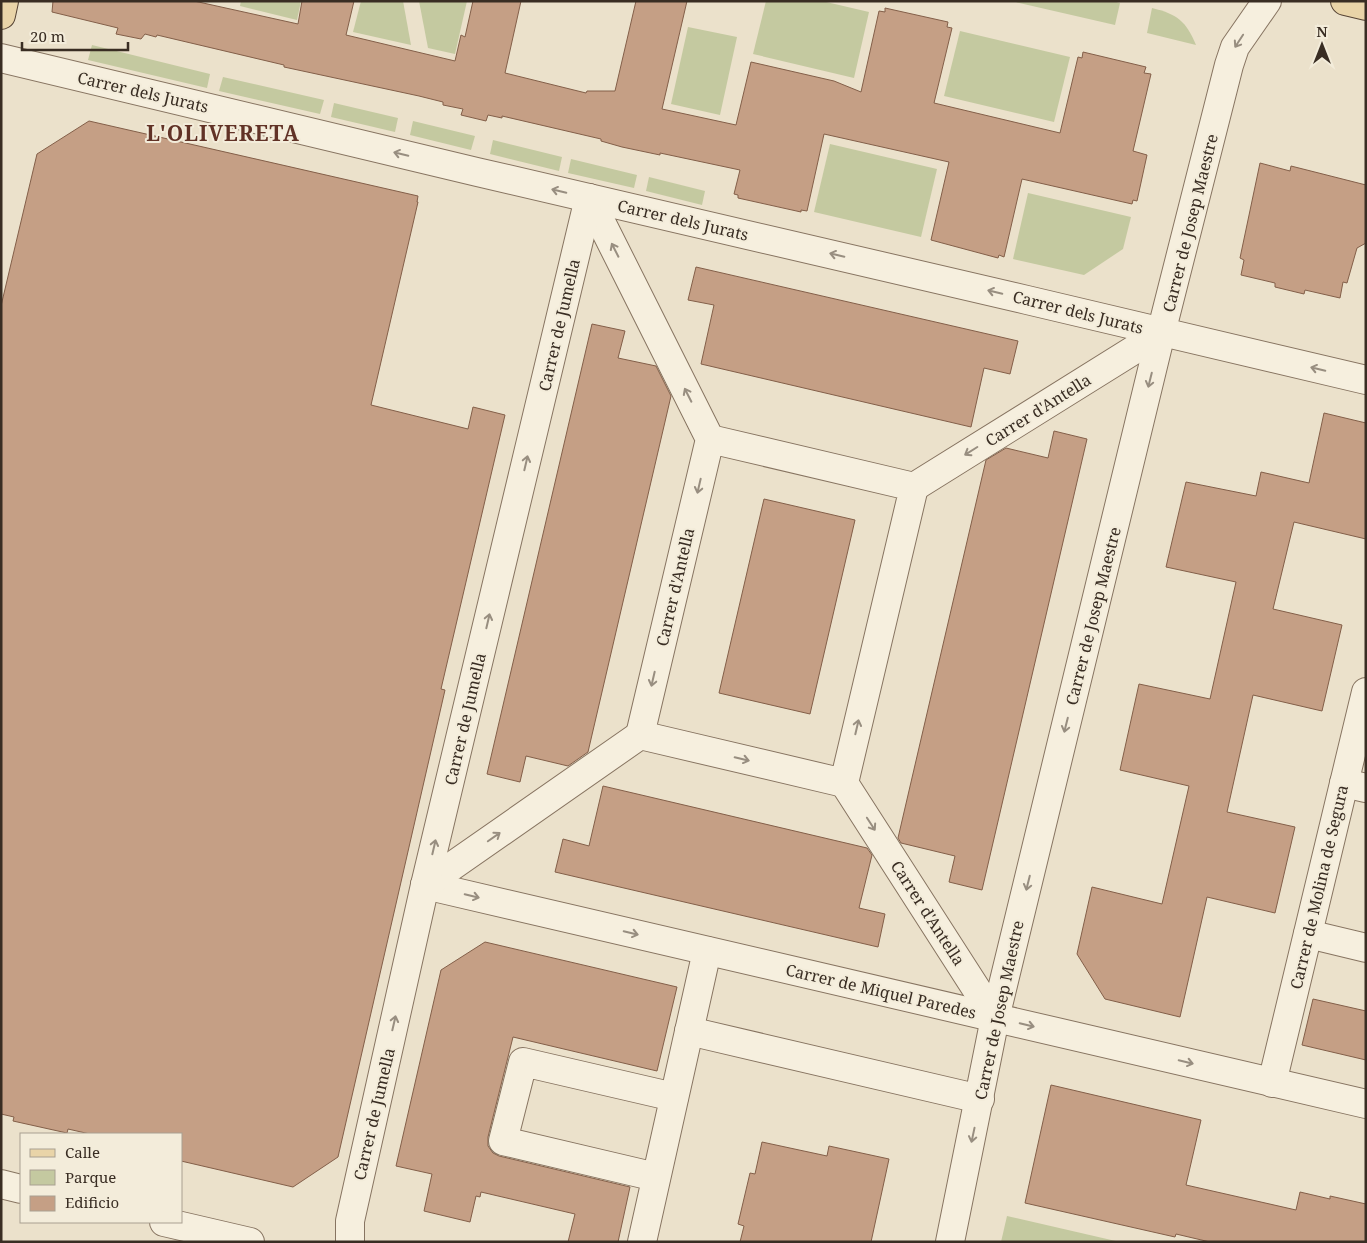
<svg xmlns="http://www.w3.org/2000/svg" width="1367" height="1243" font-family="'Noto Serif',serif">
  <rect width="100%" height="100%" fill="#ebe1cb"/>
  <g fill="#c4c9a0">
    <path d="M241 1H301L297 20 240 6Z"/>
    <path d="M361 1H403L411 45 353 32Z"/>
    <path d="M419 1H467L455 54 428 48Z"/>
    <path d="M766 1H822L869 12 854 78 753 54Z"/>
    <path d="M1011 1H1113L1120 3 1115 25Z"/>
    <path d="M1152 8C1177 14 1186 21 1196 45L1147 33Z"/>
    <path d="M688 27 737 37 720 115 671 104Z"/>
    <path d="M960 31 1070 57 1054 122 944 96Z"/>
    <path d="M92 45 210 74 207 88 88 60Z"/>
    <path d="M223 77 324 100 320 114 219 91Z"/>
    <path d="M334 103 398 118 395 132 331 117Z"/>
    <path d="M413 121 475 136 471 150 410 135Z"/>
    <path d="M493 140 562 157 559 171 490 154Z"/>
    <path d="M830 144 937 169 921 237 814 212Z"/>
    <path d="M571 159 637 175 634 188 568 173Z"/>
    <path d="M649 177 705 191 702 205 646 191Z"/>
    <path d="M1028 193 1131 217 1123 249 1084 275 1013 259Z"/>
    <path d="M1007 1216 1120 1242H1001Z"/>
  </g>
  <g fill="#c59f85" stroke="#835f49">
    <path d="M53 1H194L298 24 302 1H354L346 35 455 61 461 35 465 37 473 1H521L505 73 586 93 587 91H615L636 1H687L662 109 736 125 751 62 834 81 861 92 879 11 885 12V8L948 22 947 27 952 28 934 103 1060 133 1078 57 1082 58 1083 52 1146 67 1144 73 1151 74 1133 151 1147 155 1137 201 1133 200 1132 204 1022 179 1004 257 999 255 998 258 931 240 949 162 824 134 807 211 801 210V212L738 198V195L734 194 740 170 660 153V155L622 147 601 141V139L502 116V118L488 115 486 121 461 115 463 109 443 105V102L419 96 284 67V65L157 35 156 37 145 34 141 39 116 34 118 28 52 12Z"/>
    <path d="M89 121 418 196 417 202H418L371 405 468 429 473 407 505 415 441 689 445 690 338 1157 293 1187 181 1161V1134H90L68 1129 67 1133 13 1121 14 1117 1 1114V306L37 154Z"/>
    <path d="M1260 163 1290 171 1291 166 1366 185V243L1357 248 1347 283 1343 282 1340 298 1305 290 1304 294 1275 287V283L1241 275 1244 260 1240 258Z"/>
    <path d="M696 267 1018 341 1010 374 984 368 971 427 701 364 714 305 688 300Z"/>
    <path d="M592 324 625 331 618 358 656 366 671 396 588 752 568 766 526 756 520 782 487 774Z"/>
    <path d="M1324 413 1366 423V539L1294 522 1273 609 1342 625 1322 711 1253 695 1227 812 1295 827 1275 913 1207 897 1180 1017 1105 999 1077 954 1092 887 1162 904 1189 786 1120 770 1139 684 1210 699 1236 582 1166 567 1186 482 1256 496 1261 472 1309 483Z"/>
    <path d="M1054 431 1087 439 982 890 949 882 955 856 901 843 898 838 986 460 1006 448 1048 458Z"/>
    <path d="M764 499 855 520 810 714 719 693Z"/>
    <path d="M603 786 867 848 872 855 859 908 885 914 878 947 555 872 563 839 589 846Z"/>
    <path d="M485 942 677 987 657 1071 513 1037 488 1137V1146L493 1153 499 1156 630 1187 618 1242H568L575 1214 481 1192 480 1197 476 1196 470 1222 424 1211 432 1174 396 1166 441 970Z"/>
    <path d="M1313 999 1366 1011V1060L1302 1045Z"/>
    <path d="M1051 1085 1201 1120 1186 1185 1296 1210 1300 1192 1330 1199V1196L1366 1204V1242H1210L1176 1234 1175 1237 1025 1203Z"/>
    <path d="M762 1142 827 1156 829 1146 889 1159 871 1242H740L744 1226 738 1224 750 1173 755 1174Z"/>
  </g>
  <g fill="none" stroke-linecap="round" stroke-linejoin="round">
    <g stroke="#877461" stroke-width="30">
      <g id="minor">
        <path d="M1 58 477 172 1027 300 1366 380"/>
        <path d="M589 198 710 439 640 735 844 783 914 487 710 439"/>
        <path d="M914 487 1161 333"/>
        <path d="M844 783 995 1018"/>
        <path d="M1344 783 1366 788"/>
        <path d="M425 885 1366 1104"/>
        <path d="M425 885 640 735"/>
        <path d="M1308 934 1366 948"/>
        <path d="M689 1031 980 1099"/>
        <path d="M1272 1083 1366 692"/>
        <path d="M656 1177 503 1141 523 1062 674 1097"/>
        <path d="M1 1184 21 1189"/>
        <path d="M164 1222 250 1242"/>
        <path d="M350 1242V1221L425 885 589 198"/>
        <path d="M642 1242 707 951"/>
        <path d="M950 1242 995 1018 1161 333 1229 65 1235 47 1267 1"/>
      </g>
    </g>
    <g stroke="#554334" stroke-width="30">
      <g id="major">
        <path d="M1345 1 1366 6"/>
        <path d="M1 15 4 1"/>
      </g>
    </g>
    <use href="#minor" stroke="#f6efde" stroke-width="28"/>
    <use href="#major" stroke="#e9d4a8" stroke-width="28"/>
  </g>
  <defs><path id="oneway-shaft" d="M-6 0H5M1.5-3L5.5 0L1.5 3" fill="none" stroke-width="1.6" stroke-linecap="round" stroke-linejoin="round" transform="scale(1.25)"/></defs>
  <g stroke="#988e80">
    <use href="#oneway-shaft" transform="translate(1239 41) rotate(123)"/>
    <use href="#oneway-shaft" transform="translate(401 154) rotate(-167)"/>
    <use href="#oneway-shaft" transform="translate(559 191) rotate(-167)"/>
    <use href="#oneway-shaft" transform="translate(615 250) rotate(-117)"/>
    <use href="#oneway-shaft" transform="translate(837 255) rotate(-167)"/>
    <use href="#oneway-shaft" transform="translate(995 292) rotate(-167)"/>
    <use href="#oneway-shaft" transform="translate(1318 369) rotate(-167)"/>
    <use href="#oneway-shaft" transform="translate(1150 380) rotate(104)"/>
    <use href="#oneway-shaft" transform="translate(688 395) rotate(-117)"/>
    <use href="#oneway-shaft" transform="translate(971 451) rotate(148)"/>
    <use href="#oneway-shaft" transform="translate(526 463) rotate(-77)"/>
    <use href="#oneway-shaft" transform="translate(699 486) rotate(103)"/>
    <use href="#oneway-shaft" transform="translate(488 621) rotate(-77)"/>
    <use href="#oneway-shaft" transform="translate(653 679) rotate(103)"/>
    <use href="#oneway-shaft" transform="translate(1066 725) rotate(104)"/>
    <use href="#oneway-shaft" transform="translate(857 727) rotate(-77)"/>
    <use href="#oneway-shaft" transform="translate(742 759) rotate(13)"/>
    <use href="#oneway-shaft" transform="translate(871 824) rotate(57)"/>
    <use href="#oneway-shaft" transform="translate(494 837) rotate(-35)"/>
    <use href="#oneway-shaft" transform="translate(434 847) rotate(-77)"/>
    <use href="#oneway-shaft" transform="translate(1028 883) rotate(104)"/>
    <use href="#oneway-shaft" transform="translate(472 896) rotate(13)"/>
    <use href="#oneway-shaft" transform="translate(631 933) rotate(13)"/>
    <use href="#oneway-shaft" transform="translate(394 1023) rotate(-77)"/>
    <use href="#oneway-shaft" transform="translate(1027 1025) rotate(13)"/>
    <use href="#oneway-shaft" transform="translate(1186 1062) rotate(13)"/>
    <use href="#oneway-shaft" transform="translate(973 1135) rotate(102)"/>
  </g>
  <g text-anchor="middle" stroke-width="4" stroke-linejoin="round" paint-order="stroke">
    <g font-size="16" fill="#392d23" stroke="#f3ecda">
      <text transform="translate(143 92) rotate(13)" y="6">Carrer dels Jurats</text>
      <text transform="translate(683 220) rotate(13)" y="6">Carrer dels Jurats</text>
      <text transform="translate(1190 223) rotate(-76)" y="6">Carrer de Josep Maestre</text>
      <text transform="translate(1078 312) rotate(14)" y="6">Carrer dels Jurats</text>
      <text transform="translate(559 325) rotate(-77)" y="6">Carrer de Jumella</text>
      <text transform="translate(1038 410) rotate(-32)" y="6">Carrer d'Antella</text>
      <text transform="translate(675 587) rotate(-77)" y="6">Carrer d'Antella</text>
      <text transform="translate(1093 616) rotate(-76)" y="6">Carrer de Josep Maestre</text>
      <text transform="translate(465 719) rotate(-77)" y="6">Carrer de Jumella</text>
      <text transform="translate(1319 887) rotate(-77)" y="6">Carrer de Molina de Segura</text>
      <text transform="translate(928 913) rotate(57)" y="6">Carrer d'Antella</text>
      <text transform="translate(881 991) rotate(13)" y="6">Carrer de Miquel Paredes</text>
      <text transform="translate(999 1010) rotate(-78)" y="6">Carrer de Josep Maestre</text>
      <text transform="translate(374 1114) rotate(-77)" y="6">Carrer de Jumella</text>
    </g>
    <g font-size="21" font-weight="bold" letter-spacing="1" fill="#613226" stroke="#f3ecda">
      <text x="223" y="141">L'OLIVERETA</text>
    </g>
  </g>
  <rect width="1367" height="1243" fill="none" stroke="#392d23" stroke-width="5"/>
  <rect x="20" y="1133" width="162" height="90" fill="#f3ecda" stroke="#a9a091"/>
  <rect x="30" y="1149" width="25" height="8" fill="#e9d4a8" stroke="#a9a091"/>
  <text x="65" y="1158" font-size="15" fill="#392d23">Calle</text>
  <rect x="30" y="1170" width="25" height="15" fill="#c4c9a0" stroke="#a9a091"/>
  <text x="65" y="1183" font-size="15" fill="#392d23">Parque</text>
  <rect x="30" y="1196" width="25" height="15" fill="#c59f85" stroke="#a9a091"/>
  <text x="65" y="1208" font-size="15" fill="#392d23">Edificio</text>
  <g transform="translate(1322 45)" stroke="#f3ecda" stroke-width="4" paint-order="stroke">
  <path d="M0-4L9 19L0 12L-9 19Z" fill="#392d23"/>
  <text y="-8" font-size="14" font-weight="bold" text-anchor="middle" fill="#392d23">N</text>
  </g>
  <path d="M22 42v8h106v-8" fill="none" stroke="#392d23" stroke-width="2.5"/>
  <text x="30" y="42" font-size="15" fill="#392d23" stroke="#f3ecda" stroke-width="4" paint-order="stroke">20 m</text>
</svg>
